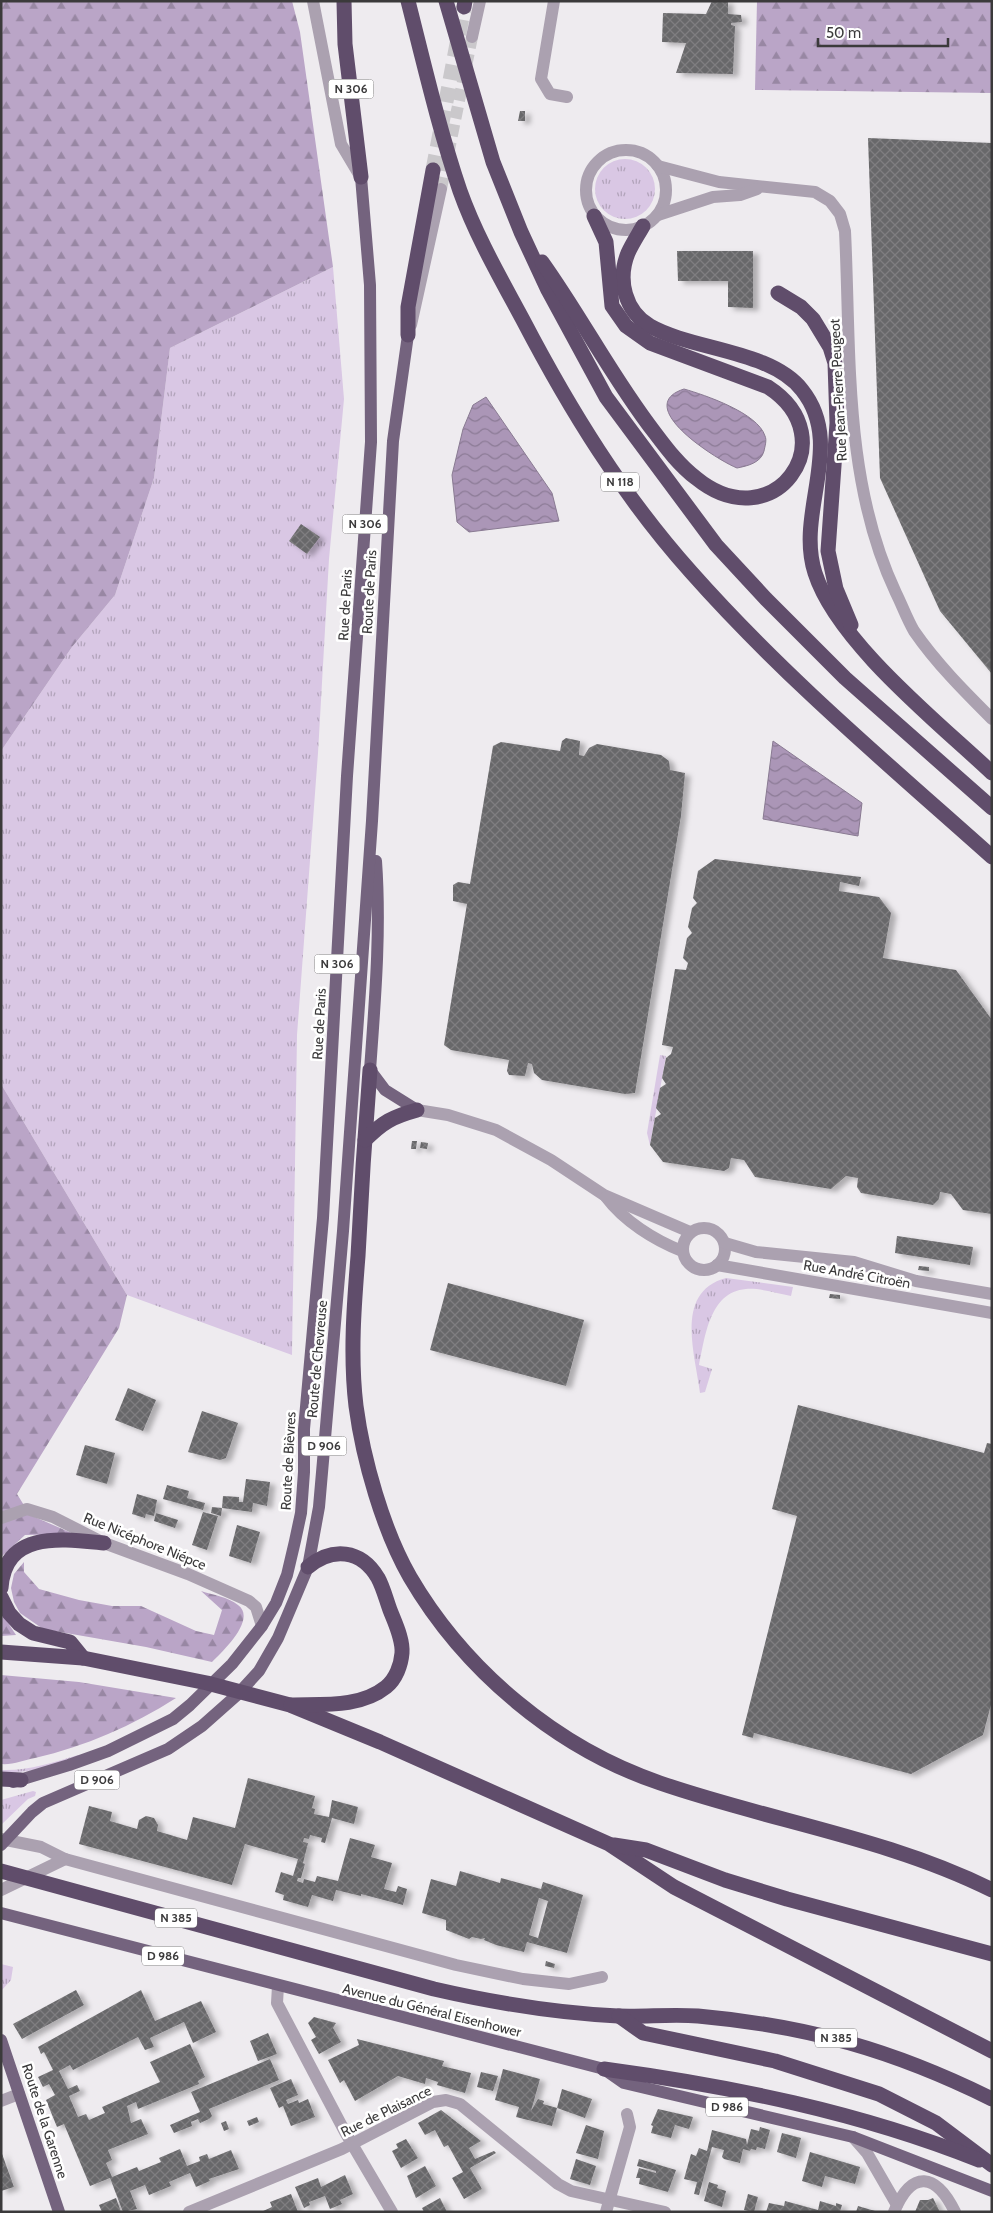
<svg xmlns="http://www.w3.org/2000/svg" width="993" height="2213" font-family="Cabin,sans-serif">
  <defs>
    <pattern id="grass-tufts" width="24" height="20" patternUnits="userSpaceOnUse" patternTransform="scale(1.25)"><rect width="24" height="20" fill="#d9c7e4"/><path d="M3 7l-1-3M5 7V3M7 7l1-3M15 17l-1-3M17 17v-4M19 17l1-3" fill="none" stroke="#b1a3ba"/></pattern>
    <pattern id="forest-firs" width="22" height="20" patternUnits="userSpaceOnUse" patternTransform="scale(1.25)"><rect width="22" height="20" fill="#baa5c7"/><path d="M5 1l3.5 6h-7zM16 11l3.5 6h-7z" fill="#9887a3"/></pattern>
    <pattern id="water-waves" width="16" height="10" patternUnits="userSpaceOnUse" patternTransform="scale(1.25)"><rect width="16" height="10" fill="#ab96b7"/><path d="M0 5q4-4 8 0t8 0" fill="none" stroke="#8c7b96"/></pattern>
    <pattern id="building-cross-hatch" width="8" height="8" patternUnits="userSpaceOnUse" patternTransform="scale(1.25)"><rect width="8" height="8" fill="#68676a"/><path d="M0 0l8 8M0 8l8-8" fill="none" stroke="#7f7e80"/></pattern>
    <filter id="shadow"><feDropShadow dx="5.5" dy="3" stdDeviation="2.5" flood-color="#0004"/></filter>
  </defs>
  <rect width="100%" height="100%" fill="#eeebef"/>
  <g fill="url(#grass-tufts)">
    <circle cx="625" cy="189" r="30"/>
    <path d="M333 267 344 399 329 559 318 753 297 1035 292 1355 127 1295 1 1084V751L72 647 115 595 154 478 170 348Z"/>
    <path d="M660 1055 666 1056 650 1145 647 1133Z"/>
    <path d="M726 1278 793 1287 791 1296C777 1293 760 1288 746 1289 709 1292 705 1338 699 1365L712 1369 705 1392 700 1393C695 1353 674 1292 726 1278Z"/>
    <path d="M78 1755 79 1757C53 1766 29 1774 1 1772V1770C28 1771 52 1763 78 1755Z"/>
    <path d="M33 1791 36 1792 35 1796 28 1799 1 1825V1800Z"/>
    <path d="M1 1964 13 1967 11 1980 1 1991Z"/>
  </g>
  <g fill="url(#forest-firs)">
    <path d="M1 1H292L300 32 333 267 170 348 154 478 115 595 72 647 1 751Z"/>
    <path d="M757 1H992V93L755 90Z"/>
    <path d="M1 1084 127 1295 119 1328 17 1494 30 1515 74 1534 25 1535 1 1557Z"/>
    <path d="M24 1562V1572L39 1589 79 1600 112 1606H141L196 1631 214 1635 222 1610 201 1591C213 1595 228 1597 238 1605 257 1619 223 1651 212 1662L146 1647 43 1629 20 1613 14 1602 11 1588 14 1574Z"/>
    <path d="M1 1612 16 1635 1 1636Z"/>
    <path d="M1 1675 79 1682 176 1698C132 1726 86 1746 35 1758 24 1760 13 1765 1 1764Z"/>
  </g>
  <g fill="url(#water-waves)" stroke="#897a92">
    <path d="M684 389C705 395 758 413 765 436 767 440 765 446 764 451 761 463 747 466 737 468 717 460 631 406 684 389Z"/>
    <path d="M486 397 552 493 559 521 469 532 457 522 452 475 463 429 473 405Z"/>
    <path d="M773 741 862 803 858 836 763 819Z"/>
  </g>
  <g fill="url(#building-cross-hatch)" fill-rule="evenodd" filter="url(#shadow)">
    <path d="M712 1H728V14L741 15 742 22 731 23V25L735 26 733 74 676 73 686 43 662 42 663 13 706 14Z"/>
    <path d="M520 111H525V121H518Z"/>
    <path d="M868 138 992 143V674L940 611 880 478Z"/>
    <path d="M677 251H753V308L728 307V281H678Z"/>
    <path d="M301 524 320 537 307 554 289 541Z"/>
    <path d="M566 738 580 741 579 755 584 756 589 748 597 744 661 755 669 761 670 770 685 773 681 816 635 1093 625 1094 542 1080 534 1073 532 1064 528 1063 525 1076 509 1075 507 1071 509 1060 451 1050 444 1045 467 904 453 901V885L458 882 470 884 493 746 501 742 560 751 562 741Z"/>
    <path d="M715 859 861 877 859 886 840 882 839 891 879 897 891 913 883 958 956 970 992 1020V1214L963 1210 951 1194 940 1192 939 1199 933 1205 861 1193 857 1187 858 1178 846 1176 831 1189 755 1177 744 1160 731 1158 729 1168 724 1171 663 1162 650 1145 655 1118 661 1114 656 1108 660 1088 666 1084 662 1078 666 1058 671 1054 673 1047 662 1045 675 969 686 970 688 963 683 958 687 938 692 933 688 927 692 908 697 903 693 898 698 871Z"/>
    <path d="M412 1141H417L416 1149H411Z"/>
    <path d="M421 1142 428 1143 427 1149 420 1148Z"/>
    <path d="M897 1236 973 1247 970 1265 895 1253Z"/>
    <path d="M919 1266 929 1267V1271L918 1270Z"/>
    <path d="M448 1283 584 1320 566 1386 430 1350Z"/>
    <path d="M830 1294 840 1295V1299L829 1298Z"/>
    <path d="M128 1388 156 1400 143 1431 115 1420Z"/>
    <path d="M798 1405 984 1453 987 1443 992 1444V1701L983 1735 911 1774 754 1733 753 1738 742 1735 797 1516 772 1509Z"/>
    <path d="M202 1411 238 1423 226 1458 220 1460 188 1452Z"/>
    <path d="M85 1445 115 1453 107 1484 76 1475Z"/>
    <path d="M246 1479 270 1482 267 1506 253 1503 252 1512 222 1508 223 1496 239 1497V1502H243Z"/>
    <path d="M167 1485 189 1491 187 1498 205 1503 203 1510 163 1499Z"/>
    <path d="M137 1494 157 1500 154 1516 146 1514 145 1518 132 1514Z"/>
    <path d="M212 1507 222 1508 221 1516 211 1513Z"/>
    <path d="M203 1512 218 1516 207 1550 192 1545Z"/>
    <path d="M156 1513 178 1520 175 1528 154 1521Z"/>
    <path d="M237 1525 260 1532 251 1563 229 1556Z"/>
    <path d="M248 1778 315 1796 312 1808 315 1809 314 1814 329 1817 332 1800 358 1807 354 1824 332 1818 325 1843 321 1842 322 1838 310 1835 309 1839 304 1838 303 1842 308 1843 303 1863 305 1864 301 1878H298L297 1881 303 1883 304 1879 315 1882 317 1876 338 1881 350 1838 375 1845 371 1857 392 1863 384 1889 396 1892 398 1886 407 1889 403 1905 361 1894V1896L336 1890 333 1901 312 1895 308 1907 283 1900 284 1895 275 1892 281 1872 293 1876 298 1859 245 1844 232 1885 79 1844 89 1806 112 1812 110 1821 137 1829 139 1820 146 1816 154 1818 158 1825 157 1831 187 1840 193 1817 235 1828Z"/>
    <path d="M460 1871 500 1883 501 1878 541 1889 543 1882 583 1895 567 1953 527 1942 524 1952 496 1945 484 1940 485 1938 481 1939 472 1937 469 1939 446 1930V1920L422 1913 431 1879 456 1886ZM539 1898 548 1901 538 1938 529 1935Z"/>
    <path d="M546 1961 555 1964 554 1968 545 1966Z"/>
    <path d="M76 1990 84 2005 22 2039 13 2024Z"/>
    <path d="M141 1990 155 2021 201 2001 216 2032 193 2043 184 2022 150 2038 154 2047 145 2050 138 2037 73 2070 70 2065 59 2071 68 2089 77 2085 80 2091 69 2096 78 2117 86 2114 89 2120 105 2113 102 2107 160 2082 150 2062 190 2044 205 2077 198 2081 199 2084 187 2089 138 2109 136 2102 127 2106 131 2123 141 2119 148 2134 108 2150 112 2160 106 2163 112 2177 137 2167 139 2171 161 2162 159 2158 180 2149 187 2166 200 2161 199 2157 207 2154 209 2159 231 2150 239 2169 209 2179 210 2181 196 2187 190 2173 169 2182 171 2186 149 2195 145 2185 130 2191 137 2209 123 2212 110 2178 90 2186 64 2124 57 2127 46 2100 55 2095 49 2084 43 2087 38 2077 53 2070 44 2052 41 2054 38 2047Z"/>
    <path d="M314 2017 336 2023 333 2028 341 2042 319 2054 311 2040 316 2037 308 2023Z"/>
    <path d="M268 2033 277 2054 258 2061 250 2041Z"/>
    <path d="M357 2039 444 2061 442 2066 471 2073 465 2093 437 2085 438 2082 426 2078 425 2084 398 2076 355 2101 344 2080 340 2083 328 2060 359 2045Z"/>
    <path d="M270 2059 279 2080 209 2109 212 2116 209 2119 200 2123 198 2119 191 2122 192 2126 174 2133 170 2125 200 2112 191 2092Z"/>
    <path d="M503 2069 540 2079 531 2111 538 2099 544 2101 543 2104 557 2108 562 2089 592 2099 585 2118 557 2108 552 2126 516 2117 519 2107 495 2100Z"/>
    <path d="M481 2072 498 2076 493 2091 477 2087Z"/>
    <path d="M291 2079 298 2095 286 2100 288 2104 298 2100 299 2103 308 2099 315 2117 291 2126 283 2106 279 2108 270 2088Z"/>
    <path d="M658 2109 693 2117 689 2129 675 2125 671 2138 651 2133 653 2126 651 2125Z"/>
    <path d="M441 2110 481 2141 469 2148 475 2159 494 2151 496 2153 470 2168 482 2189 464 2199 452 2178 463 2172 448 2145 444 2147 435 2130 425 2135 418 2123Z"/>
    <path d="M257 2117 259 2122 249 2126 247 2121Z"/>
    <path d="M226 2121 229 2129 224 2131 221 2123Z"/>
    <path d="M586 2125 604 2131 598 2159 576 2153Z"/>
    <path d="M760 2127 770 2130 765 2149 757 2147 756 2150 751 2149 750 2151 743 2149 740 2163 724 2159 722 2157 724 2150 712 2147 699 2195 694 2194 697 2182 684 2179 691 2154 696 2156 699 2148 707 2151 712 2130 746 2139 747 2145 751 2129 759 2131Z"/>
    <path d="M782 2133 801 2138 796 2158 777 2152Z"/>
    <path d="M406 2139 418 2158 401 2168 392 2151 398 2148 396 2144Z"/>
    <path d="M1 2151 14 2187 1 2191Z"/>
    <path d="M810 2152 860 2167 855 2184 825 2176 822 2187 802 2181Z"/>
    <path d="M576 2159 596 2166 590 2185 570 2179Z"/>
    <path d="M639 2159 676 2170 668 2192 639 2184 640 2178H636L639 2168 656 2173V2171L637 2166Z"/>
    <path d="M425 2166 436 2186 416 2198 407 2176Z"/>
    <path d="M345 2175 353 2194 340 2200 342 2204 330 2209 325 2196 309 2202 310 2205 304 2208 295 2187 318 2178 321 2187Z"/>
    <path d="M709 2182 718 2185 717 2188 726 2191 722 2207 704 2201Z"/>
    <path d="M291 2194 298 2212H261L272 2207 270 2202Z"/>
    <path d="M748 2194 758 2197 754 2212 744 2210Z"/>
    <path d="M116 2198 121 2212H102L99 2205Z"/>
    <path d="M440 2198 447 2212H424L422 2208Z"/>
    <path d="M933 2198 940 2212H915L920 2200H928Z"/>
    <path d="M785 2201 818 2210 820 2201 836 2206V2203L842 2205 840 2212H766L769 2203 784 2206Z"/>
    <path d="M858 2206 875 2211V2212H856Z"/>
  </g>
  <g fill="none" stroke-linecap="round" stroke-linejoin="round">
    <path stroke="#cac8cb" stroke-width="12" stroke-dasharray="12 6" stroke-linecap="butt" d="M441 189 472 37"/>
    <path stroke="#cac8cb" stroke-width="15" stroke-dasharray="15 8" stroke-linecap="butt" d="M433 170 464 7"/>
    <g stroke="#aba1b0" stroke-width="12">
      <path d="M313 1 341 144 360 176"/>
      <path d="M554 1 541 79 550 94 567 97"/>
      <path d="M472 37 480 1"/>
      <circle cx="626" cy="190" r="40"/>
      <path d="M658 166 719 182 815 192 830 201 840 214 845 231C851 353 843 481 896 593 902 605 907 619 914 631 936 663 964 691 992 719"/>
      <path d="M658 215 713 197 740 195 757 189"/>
      <path d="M411 325 441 189"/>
      <path d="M417 1110 448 1115 496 1130 551 1160 604 1195 690 1232"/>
      <path d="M606 1197C624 1221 654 1240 682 1251"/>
      <circle cx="704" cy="1249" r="21"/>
      <path d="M725 1243 756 1252 854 1262 916 1281 992 1294"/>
      <path d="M717 1265 992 1313"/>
      <path d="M1 1518 27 1509 53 1517 104 1543 188 1574 249 1601 256 1607 262 1626"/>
      <path d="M1 1839 41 1847 65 1859 456 1965 523 1979 569 1984 602 1977"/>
      <path d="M1 1890 65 1859"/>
      <path d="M278 1986 277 2003 345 2132 392 2212"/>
      <path d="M1 2101 19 2094"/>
      <path d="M853 2137 867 2153 897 2205"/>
      <path d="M189 2212 342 2149 433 2102 446 2100 460 2104 558 2184 571 2191 665 2212"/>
      <path d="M606 2212 630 2127 627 2114"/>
      <path d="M894 2212C912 2169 936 2173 955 2212"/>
    </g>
    <g stroke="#74637e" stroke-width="12">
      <path d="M376 861C381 931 375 1000 370 1070L385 1090 417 1110"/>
      <path d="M13 1782 69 1765 108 1751 173 1719 190 1705 232 1664 262 1626 276 1603 287 1575 295 1541 301 1513 304 1472V1429L323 1218 347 776 371 442 370 285 361 177"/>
      <path d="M1 1845 32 1812 43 1803 168 1749 202 1726 237 1695 259 1671 278 1638 308 1567 319 1507 343 1231 372 821 393 441 408 335"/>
      <path d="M1 1913 604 2069 624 2083 853 2137 992 2191"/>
      <path d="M1 2040 59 2212"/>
    </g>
    <g stroke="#604d6b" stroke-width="15">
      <path d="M344 1 345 44 361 177"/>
      <path d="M408 1C424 64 439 129 460 191 476 236 501 279 523 320 570 410 623 496 691 572 783 676 889 765 992 857"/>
      <path d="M446 1 493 162 521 232 548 290 606 397 716 545 766 599 845 678 992 808"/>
      <path d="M464 7 465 1"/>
      <path d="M643 226C638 235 632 244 628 253 617 280 625 311 650 326 692 350 771 350 802 390 846 445 795 512 815 573 837 642 939 723 992 773"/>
      <path d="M542 262C582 318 613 379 655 433 667 449 680 466 696 478 773 541 848 439 768 387L650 343 626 326 612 306 606 242 594 216"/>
      <path d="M778 293 801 307 813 319 830 347 835 363 837 423 828 551 836 589 851 625"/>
      <path d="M408 335V307L433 170"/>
      <path d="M370 1070C365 1132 361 1194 358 1256 354 1305 350 1356 356 1406 363 1459 383 1530 410 1577 465 1671 557 1748 660 1783 770 1821 888 1838 992 1890"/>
      <path d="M365 1140C383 1122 392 1117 417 1110"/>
      <path d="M1 1588C5 1530 63 1539 104 1543"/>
      <path d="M1 1597 9 1613 19 1624 33 1633 70 1642 83 1658"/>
      <path d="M1 1652 83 1658 207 1683 290 1705 380 1742 609 1844 674 1887 992 2051"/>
      <path d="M291 1705C322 1704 360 1708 386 1687 396 1679 401 1665 402 1653 403 1639 395 1623 390 1610 386 1599 383 1587 378 1578 361 1549 332 1547 308 1567"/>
      <path d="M1 1779 21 1780"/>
      <path d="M614 1845 646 1850 725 1880 787 1899 992 1954"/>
      <path d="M1 1871 434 1989C495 2003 556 2013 618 2016 645 2017 671 2014 698 2016 808 2026 893 2050 992 2099"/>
      <path d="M619 2016 643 2033 775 2061 879 2094 936 2123 992 2165"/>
      <path d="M604 2069C730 2086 859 2112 979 2160"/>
    </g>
  </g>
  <g text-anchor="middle" stroke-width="5" stroke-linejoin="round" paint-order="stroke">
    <g fill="#fff" stroke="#767576" stroke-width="1">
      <rect x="328.5" y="79.5" width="45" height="19" rx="4"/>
      <rect x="601" y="472.5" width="38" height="19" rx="4"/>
      <rect x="342.5" y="514.5" width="45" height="19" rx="4"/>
      <rect x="314.5" y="954.5" width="45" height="19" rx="4"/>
      <rect x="301.5" y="1436.5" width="45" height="19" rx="4"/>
      <rect x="74.5" y="1770.5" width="45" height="19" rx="4"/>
      <rect x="155" y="1908.5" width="42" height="19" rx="4"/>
      <rect x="142" y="1946.5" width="42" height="19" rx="4"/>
      <rect x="815" y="2028.5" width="42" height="19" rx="4"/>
      <rect x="706" y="2097.5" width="42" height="19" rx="4"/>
    </g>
    <g font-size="12" font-weight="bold" fill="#3b3a3b">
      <text x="351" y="93">N 306</text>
      <text x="620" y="486">N 118</text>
      <text x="365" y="528">N 306</text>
      <text x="337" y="968">N 306</text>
      <text x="324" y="1450">D 906</text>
      <text x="97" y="1784">D 906</text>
      <text x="176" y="1922">N 385</text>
      <text x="163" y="1960">D 986</text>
      <text x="836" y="2042">N 385</text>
      <text x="727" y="2111">D 986</text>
    </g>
    <g font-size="14" fill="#3b3a3b" stroke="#fff">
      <text transform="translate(838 390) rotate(-93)" y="5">Rue Jean-Pierre Peugeot</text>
      <text transform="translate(369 592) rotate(-87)" y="5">Route de Paris</text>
      <text transform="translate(345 605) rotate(-87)" y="5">Rue de Paris</text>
      <text transform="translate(319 1024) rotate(-87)" y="5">Rue de Paris</text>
      <text transform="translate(857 1274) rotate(10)" y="5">Rue André Citroën</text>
      <text transform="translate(317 1359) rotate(-85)" y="5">Route de Chevreuse</text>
      <text transform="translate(288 1461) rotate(-87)" y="5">Route de Bièvres</text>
      <text transform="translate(145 1541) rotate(22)" y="5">Rue Nicéphore Niépce</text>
      <text transform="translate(432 2010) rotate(14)" y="5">Avenue du Général Eisenhower</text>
      <text transform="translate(386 2111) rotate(-26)" y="5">Rue de Plaisance</text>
      <text transform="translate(45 2121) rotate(72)" y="5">Route de la Garenne</text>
    </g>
  </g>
  <rect width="993" height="2213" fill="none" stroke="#3b3a3b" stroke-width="5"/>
  <path d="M818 38v8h130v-8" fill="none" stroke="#3b3a3b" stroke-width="2.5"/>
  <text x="826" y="38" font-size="15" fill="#3b3a3b" stroke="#ffffff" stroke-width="4" paint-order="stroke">50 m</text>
</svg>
